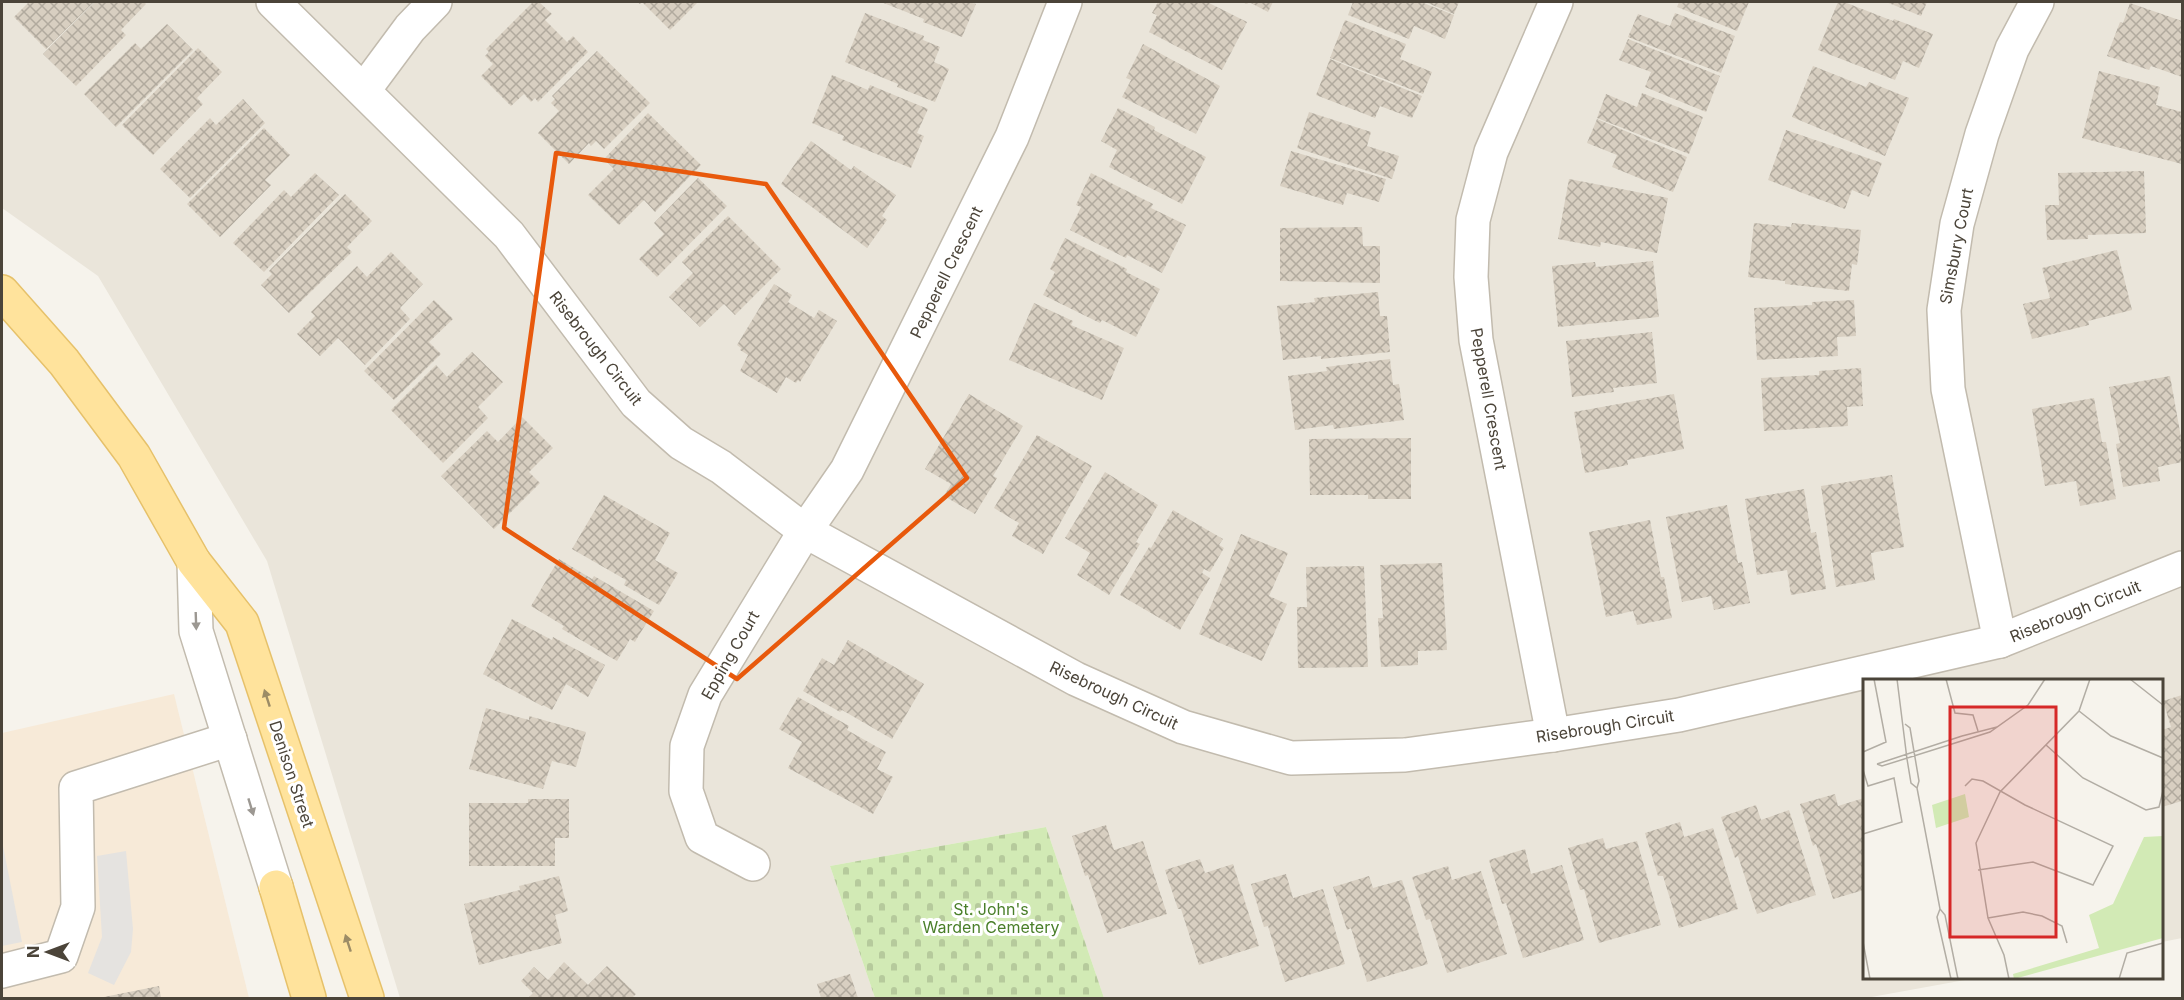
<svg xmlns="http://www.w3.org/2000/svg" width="2184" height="1000" font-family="Inter,sans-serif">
  <defs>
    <pattern id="cemetery-stones" width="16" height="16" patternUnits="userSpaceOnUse" patternTransform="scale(1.5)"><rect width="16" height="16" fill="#d2eab5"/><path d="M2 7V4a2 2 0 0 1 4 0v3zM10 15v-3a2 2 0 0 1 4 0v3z" fill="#b6ca9c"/></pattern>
    <pattern id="building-cross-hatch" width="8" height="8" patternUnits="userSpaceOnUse" patternTransform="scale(1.5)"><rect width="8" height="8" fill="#d8cfc1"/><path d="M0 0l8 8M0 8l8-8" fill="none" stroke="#b1aa9e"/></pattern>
  </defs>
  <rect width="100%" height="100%" fill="#f6f3ec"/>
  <path fill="#eae5da" d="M2 2H2182V938L2162 942V680H1864V978H1976L1866 998H1104L1046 827 830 866 875 998H400L267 561 98 276 2 208Z"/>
  <path fill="#f7ead8" d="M174 694 249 998H2V733Z"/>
  <path fill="url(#cemetery-stones)" d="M1046 827 1104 998H875L830 866Z"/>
  <g fill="#e5e3e0">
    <path d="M2 841 22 942 2 946Z"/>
    <path d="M126 851 133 929 131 952 114 985 88 973 102 937 97 856Z"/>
  </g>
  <g fill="url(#building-cross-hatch)">
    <path d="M29 2H94L46 49 14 17Z"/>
    <path d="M95 2H144L146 4 121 30 126 35 76 86 43 54Z"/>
    <path d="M533 2H539L552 14 545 20 567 42 573 36 588 52 538 102 535 98 531 102 524 94 511 106 481 76 493 64 485 56 489 52 486 49Z"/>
    <path d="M637 2H698L670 30 642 2 640 4Z"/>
    <path d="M881 2H968L976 4 962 37 923 22 924 19Z"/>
    <path d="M1158 2H1207L1247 22 1222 70 1149 32 1157 15 1152 13Z"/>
    <path d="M1242 2H1273L1268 12 1249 2 1247 4Z"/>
    <path d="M1353 2H1421L1454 15 1445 39 1414 26 1409 39 1348 15Z"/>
    <path d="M1425 2H1459L1454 14Z"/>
    <path d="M1679 2H1749L1737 31 1677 7Z"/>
    <path d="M1838 2H1844L1893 21 1894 19 1933 34 1919 68 1903 61 1895 80 1818 50Z"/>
    <path d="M1886 2H1927L1921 16Z"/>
    <path d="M2130 3 2182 21V77L2151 66 2149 70 2107 56 2120 22 2123 23Z"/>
    <path d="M865 13 924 36 923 40 940 47 934 62 949 69 935 102 897 87 898 84 845 62Z"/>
    <path d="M1675 13 1735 36 1721 73 1628 37 1638 14 1670 26Z"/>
    <path d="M1345 20 1406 44 1400 59 1432 72 1423 94 1330 58Z"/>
    <path d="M167 24 193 50 116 127 84 94 135 43 141 49Z"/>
    <path d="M1628 39 1720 76 1706 112 1645 87 1651 72 1619 60Z"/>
    <path d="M1143 44 1220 86 1196 134 1122 97 1131 80 1126 78Z"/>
    <path d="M198 48 222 72 197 98 203 104 153 155 122 125Z"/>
    <path d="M597 51 650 103 604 149 596 141 591 146 589 143 569 164 538 133 559 111 551 103 555 99 552 96Z"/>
    <path d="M1330 59 1422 96 1412 118 1380 106 1375 118 1316 95Z"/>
    <path d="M1813 66 1866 87 1869 82 1909 98 1885 156 1792 117Z"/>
    <path d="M2099 71 2160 87 2156 105 2182 112V164L2082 138Z"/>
    <path d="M832 75 868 90 870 85 928 109 917 133 924 136 911 168 842 140 844 136 812 123Z"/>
    <path d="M1642 93 1703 117 1689 154 1597 118 1606 94 1637 107Z"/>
    <path d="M243 99 265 123 190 198 160 169 210 118 216 125Z"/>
    <path d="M1118 108 1155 127 1154 130 1206 157 1182 204 1109 167 1117 150 1101 141Z"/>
    <path d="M1309 112 1371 132 1367 146 1399 156 1392 179 1297 148Z"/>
    <path d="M648 113 701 165 655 212 644 200 619 225 588 195 614 169 604 159Z"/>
    <path d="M1597 119 1687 157 1673 192 1612 167 1617 155 1587 143Z"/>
    <path d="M264 128 290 155 265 180 271 185 220 237 187 204Z"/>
    <path d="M1786 130 1882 163 1869 197 1852 190 1845 209 1768 180Z"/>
    <path d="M811 141 851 170 854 166 896 195 882 216 887 220 867 248 781 184Z"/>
    <path d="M1291 151 1386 179 1379 202 1347 193 1343 205 1280 186Z"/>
    <path d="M2144 171 2146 233 2088 235V239L2047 240 2045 205H2059L2058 173Z"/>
    <path d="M315 173 339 195 264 272 233 243 284 190 291 197Z"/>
    <path d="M1091 173 1153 204 1151 208 1186 225 1162 273 1127 255 1126 258 1070 230 1081 207 1076 205Z"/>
    <path d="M698 178 727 206 657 277 639 259 664 234 654 223Z"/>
    <path d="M1569 179 1668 198 1657 253 1601 242 1600 247 1558 239Z"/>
    <path d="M345 194 372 221 347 247 352 252 289 313 261 285 272 274 269 271Z"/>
    <path d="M728 216 781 269 735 315 724 304 700 327 669 297 693 273 682 262Z"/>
    <path d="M1754 223 1791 227 1792 223 1861 230 1857 265 1852 264 1849 291 1785 284V281L1748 277Z"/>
    <path d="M1362 227 1363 246H1380V283L1280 281V228Z"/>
    <path d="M1065 238 1127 269 1126 272 1160 289 1136 337 1102 320 1100 323 1043 295 1055 272 1050 269Z"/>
    <path d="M2117 250 2132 310 2088 321 2089 325 2032 339 2023 304 2050 298 2042 268Z"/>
    <path d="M391 252 423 284 400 308 410 319 365 365 338 338 320 356 297 334 315 316 311 312 357 266 367 277Z"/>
    <path d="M1653 261 1659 317 1558 327 1552 266 1595 262 1596 267Z"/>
    <path d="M774 284 792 295 788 302 814 318 819 310 837 321 800 382 798 380 796 383 786 377 777 393 740 371 748 355 740 350 741 348 737 345Z"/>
    <path d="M1378 292 1380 316H1387L1390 352 1321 359V356L1283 360 1277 306 1315 302 1314 298Z"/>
    <path d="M434 300 453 319 429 342 441 354 394 400 364 371Z"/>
    <path d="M1854 300 1856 336 1837 337 1838 356 1757 360 1754 308 1812 305V302Z"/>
    <path d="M1034 303 1073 321 1071 325 1124 348 1102 400 1009 360Z"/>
    <path d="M1652 332 1657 383 1613 388 1614 392 1572 397 1566 341Z"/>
    <path d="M472 352 503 382 478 407 488 418 443 463 391 410 436 365 447 377Z"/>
    <path d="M1390 359 1393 385 1399 384 1404 420 1334 429 1333 425 1295 430 1288 376 1327 371 1326 367Z"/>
    <path d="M1861 368 1863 406 1847 407 1848 426 1764 431 1761 378 1819 375V371Z"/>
    <path d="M2170 376 2182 443V462L2158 467 2160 481 2123 487 2116 444 2120 443 2109 387Z"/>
    <path d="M969 394 1023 426 993 476 997 478 975 514 944 496 951 484 925 469Z"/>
    <path d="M1674 394 1684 449 1627 460 1628 465 1585 473 1574 412Z"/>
    <path d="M2094 398 2102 442H2106L2116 499 2080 506 2076 481 2045 486 2032 409Z"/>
    <path d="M522 417 553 448 529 472 540 483 494 529 441 476 487 431 498 442Z"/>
    <path d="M1037 435 1092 466 1043 554 1012 536 1019 523 994 508Z"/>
    <path d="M1411 438V499H1368V495H1310L1309 439Z"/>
    <path d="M1105 472 1158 505 1136 542 1140 544 1109 595 1077 575 1090 553 1065 538Z"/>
    <path d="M1892 475 1904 547 1871 553 1875 580 1836 587 1821 486Z"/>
    <path d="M1804 489 1811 533 1816 532 1826 589 1791 595 1787 570 1757 575 1745 499Z"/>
    <path d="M604 495 670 533 655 560 678 573 659 605 624 585 626 580 572 549Z"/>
    <path d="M1727 505 1738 563 1742 562 1750 603 1714 610 1711 596 1682 602 1666 517Z"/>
    <path d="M1173 510 1223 539 1219 545 1224 548 1210 572 1204 569 1202 573 1210 578 1180 630 1120 595 1149 547 1151 548Z"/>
    <path d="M1650 520 1661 577H1664L1672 618 1637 625 1633 611 1606 617 1589 532Z"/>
    <path d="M1241 534 1288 553 1269 596 1287 604 1262 661 1199 634Z"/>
    <path d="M559 559 592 579 594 576 654 611 636 640 635 642 630 639 617 661 562 629 564 626 531 606Z"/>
    <path d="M1442 563 1447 650 1418 651V665L1381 667 1378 618H1383L1380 565Z"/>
    <path d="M1364 566 1368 667 1298 668 1297 607H1307L1306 567Z"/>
    <path d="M512 619 552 640 553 637 605 665 588 697 566 684 552 710 543 705 542 706 483 674Z"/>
    <path d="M848 640 924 684 892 739 842 710 840 712 803 691 822 658 834 665Z"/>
    <path d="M2182 695V801L2162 807V730L2171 727 2163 701Z"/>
    <path d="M798 697 849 726 847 730 886 752 877 769 893 777 873 814 788 768 802 742 779 729Z"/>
    <path d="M486 708 529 720V716L586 732 576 767 552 761 543 789 469 769Z"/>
    <path d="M1835 794 1838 806 1864 798V890L1833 899 1816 844 1813 846 1800 804Z"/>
    <path d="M528 799H569V838H555V866H469V803H528Z"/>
    <path d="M1756 805 1761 820 1789 810 1816 895 1757 914 1738 856 1735 858 1721 817Z"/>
    <path d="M1680 822 1684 837 1713 828 1738 909 1679 928 1663 876H1658L1645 833Z"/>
    <path d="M1106 825 1114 850 1143 841 1167 914 1107 933 1088 875 1085 876 1072 836Z"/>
    <path d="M1603 838 1606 849 1637 841 1661 925 1599 943 1584 889 1580 890 1568 848Z"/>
    <path d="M1525 849 1531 874 1562 865 1584 940 1523 958 1506 903 1502 904 1489 860Z"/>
    <path d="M1200 859 1205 873 1233 864 1259 946 1199 965 1181 909H1178L1165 870Z"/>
    <path d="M1448 866 1452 880 1481 871 1507 954 1447 973 1430 919 1426 920 1412 877Z"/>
    <path d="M1286 874 1293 898 1323 889 1345 964 1285 982 1268 926 1264 927 1251 884Z"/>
    <path d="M559 876 568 911 555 915 562 943 479 965 464 904 520 890 519 886Z"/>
    <path d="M1369 876 1373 888 1402 880 1428 964 1367 982 1351 928 1347 930 1333 887Z"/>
    <path d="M564 962 588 985 607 966 636 994 632 998H528L533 993 521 981 534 967 548 980Z"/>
    <path d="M850 974 858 998H821L817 984Z"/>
    <path d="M159 986 161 998H104V997Z"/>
  </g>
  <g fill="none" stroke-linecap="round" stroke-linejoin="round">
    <g stroke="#c2bbae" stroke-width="36">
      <g id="minor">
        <path d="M273 2 509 235 636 403 681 443 721 467 805 531 1076 679 1183 727 1291 758 1405 755 1553 735 1679 715 2000 641 2182 568"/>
        <path d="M364 90 410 28 435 2"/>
        <path d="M194 562 196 631 276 887"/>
        <path d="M2000 641 1948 389 1944 310 1957 224 1982 134 2012 49 2037 2"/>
        <path d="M1553 735 1476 340 1471 277 1473 220 1491 152 1556 2"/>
        <path d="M753 864 702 837 686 791 687 746 705 695 805 531 847 470 1012 137 1065 2"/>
        <path d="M2 971 61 956 78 907 76 788 230 739"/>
      </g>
    </g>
    <g stroke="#e6c16a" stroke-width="36">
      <g id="major">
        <path d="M2 292 64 362 134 456 194 562 242 623 367 998"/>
        <path d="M276 887 309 998"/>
      </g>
    </g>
    <use href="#minor" stroke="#fff" stroke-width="33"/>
    <use href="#major" stroke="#ffe39c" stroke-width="33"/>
  </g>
  <defs><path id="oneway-solid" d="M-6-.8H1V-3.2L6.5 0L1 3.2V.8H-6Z" transform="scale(1.5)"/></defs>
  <g fill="#9c9892">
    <use href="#oneway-solid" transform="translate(196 621) rotate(88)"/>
    <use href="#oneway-solid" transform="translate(251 807) rotate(73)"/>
  </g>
  <g fill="#9c8c66">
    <use href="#oneway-solid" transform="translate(267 698) rotate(-108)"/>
    <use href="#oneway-solid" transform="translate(348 943) rotate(-108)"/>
  </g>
  <path fill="none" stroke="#e8590c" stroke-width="4.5" stroke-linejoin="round" d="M556 153 766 184 967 478 737 679 504 528Z"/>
  <g text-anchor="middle" stroke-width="6" stroke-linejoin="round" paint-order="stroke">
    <g font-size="16" fill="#4b4439" stroke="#fff">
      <text transform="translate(1956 246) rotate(-79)" y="6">Simsbury Court</text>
      <text transform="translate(946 272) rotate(-64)" y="6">Pepperell Crescent</text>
      <text transform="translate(596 348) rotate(52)" y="6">Risebrough Circuit</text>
      <text transform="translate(1489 399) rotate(80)" y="6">Pepperell Crescent</text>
      <text transform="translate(2075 611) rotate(-22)" y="6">Risebrough Circuit</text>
      <text transform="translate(730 655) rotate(-60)" y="6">Epping Court</text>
      <text transform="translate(1114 695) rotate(25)" y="6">Risebrough Circuit</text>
      <text transform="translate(1605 726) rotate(-9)" y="6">Risebrough Circuit</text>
      <text transform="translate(292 774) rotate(72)" y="6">Denison Street</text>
    </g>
    <g font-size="16" fill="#4a7f2a" stroke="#fff">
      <text x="991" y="915">St. John's<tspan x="991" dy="18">Warden Cemetery</tspan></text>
    </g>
  </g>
  <g transform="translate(1863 679)">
    <rect width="300" height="300" fill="#f6f3ec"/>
    <path d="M102 115 106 138 73 149 69 126Z" fill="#d2eab5"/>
    <path d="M300 157V259L151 300 150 295 236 269 226 236 250 225 281 158Z" fill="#d2eab5"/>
    <path fill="none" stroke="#b2ada4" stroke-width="1.5" d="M34 0 44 80 48 104 54 109M83 0 92 34 110 36 115 52M267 0 300 26M216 32 248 57 300 79M42 45 47 49 56 102 54 109 77 230 82 236 95 300M99 57 134 48M183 66 220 99 283 131 296 128 300 112M0 73 23 63 11 0M14 85 19 87 127 53 165 26 182 0M14 85 99 57M0 91 5 107 31 99 39 143 0 155M102 107 109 100 120 102 162 126 250 167 230 206 170 183 115 191M77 230 74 238 88 300M125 239 160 233 179 237 199 247 204 264M0 263 7 300M146 300 141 276 125 239 113 164 137 113 216 32 227 0M256 300 264 274 300 264"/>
    <path fill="#d62828" fill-opacity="0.15" stroke="#d62828" stroke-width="3" d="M87 28H193V258H87Z"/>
    <rect width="300" height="300" fill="none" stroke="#4b4439" stroke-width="3"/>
  </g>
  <rect width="2184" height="1000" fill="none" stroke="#4b4439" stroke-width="6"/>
  <g transform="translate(48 952) rotate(270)" stroke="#ffffff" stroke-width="4.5" paint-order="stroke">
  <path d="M0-4.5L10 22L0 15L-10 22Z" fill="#4b4439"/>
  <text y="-9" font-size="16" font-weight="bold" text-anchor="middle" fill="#4b4439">N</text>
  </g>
</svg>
